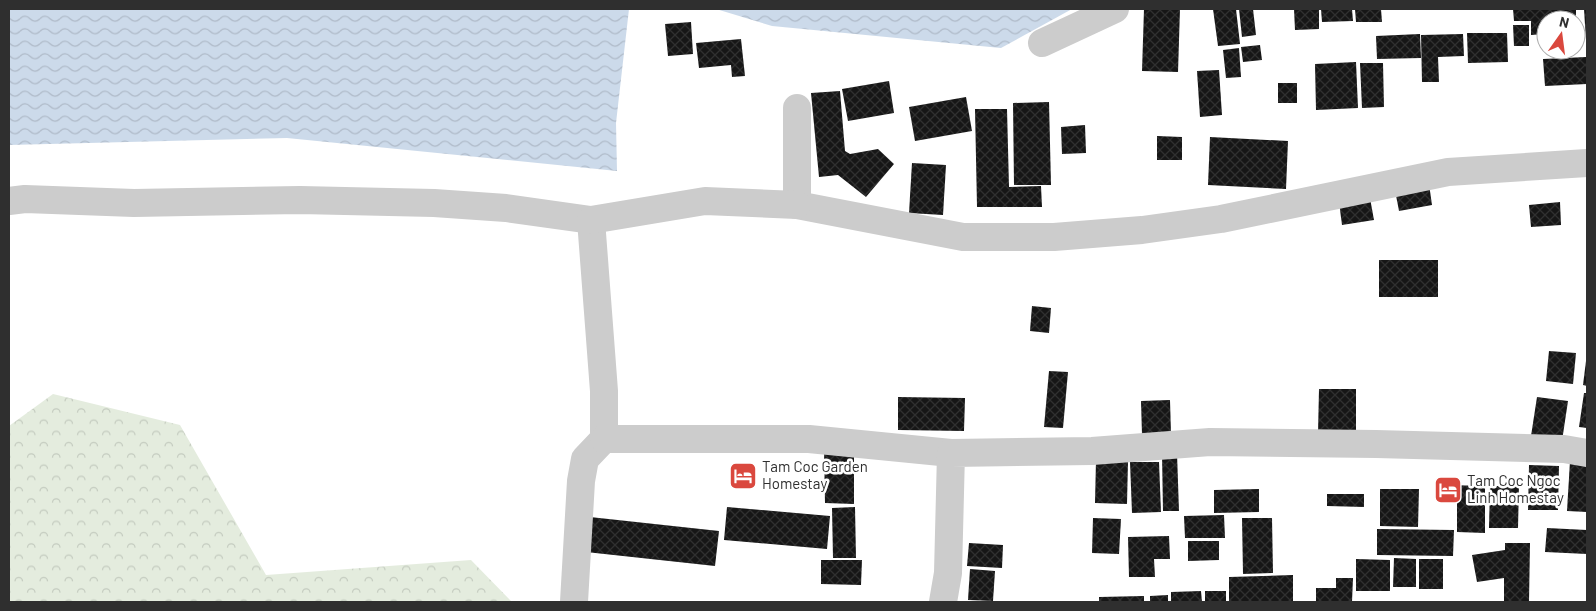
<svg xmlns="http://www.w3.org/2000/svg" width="1596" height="611" font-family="Barlow,sans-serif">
  <defs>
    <pattern id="forest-crowns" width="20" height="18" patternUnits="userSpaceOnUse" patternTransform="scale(1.25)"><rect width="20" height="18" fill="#e4ecde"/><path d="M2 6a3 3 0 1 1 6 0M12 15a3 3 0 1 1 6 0" fill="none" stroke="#c4cbbf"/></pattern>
    <pattern id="water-waves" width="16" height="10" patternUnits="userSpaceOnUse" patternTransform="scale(1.25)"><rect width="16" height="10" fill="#ccdaea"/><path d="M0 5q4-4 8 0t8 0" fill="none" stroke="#b0bbc9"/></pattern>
    <pattern id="building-cross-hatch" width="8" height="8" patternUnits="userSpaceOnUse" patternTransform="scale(1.25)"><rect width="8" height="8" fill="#161616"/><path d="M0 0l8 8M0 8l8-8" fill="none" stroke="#303030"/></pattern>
  </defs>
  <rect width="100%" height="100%" fill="#fff"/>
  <path fill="url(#forest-crowns)" d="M53 394 180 425 266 575 471 560 512 602H9V426Z"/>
  <g fill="url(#water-waves)">
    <path d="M9 9H629L616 123 617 171 287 138 9 145Z"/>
    <path d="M716 9H1072L1001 48 772 26Z"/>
  </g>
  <g fill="url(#building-cross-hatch)">
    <path d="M1144 9H1180L1178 72 1142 71Z"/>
    <path d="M1213 9H1236L1240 44 1218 46Z"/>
    <path d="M1239 9H1253L1256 35 1242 37Z"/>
    <path d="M1294 9H1319V29L1295 30Z"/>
    <path d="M1321 9H1352L1353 21 1322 22Z"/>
    <path d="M1355 9H1381L1382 22H1356Z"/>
    <path d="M1513 9H1576V20H1546V34L1531 35V21H1514Z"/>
    <path d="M1584 9H1587V40H1586Z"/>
    <path d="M691 22 693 54 668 56 665 24Z"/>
    <path d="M1513 25H1529V46H1514Z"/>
    <path d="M1467 33H1507L1508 62 1468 63Z"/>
    <path d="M1420 34 1421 58 1377 59 1376 36Z"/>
    <path d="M1463 34 1464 56 1438 57 1439 82H1422L1421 35Z"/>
    <path d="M741 39 745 76 732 77 731 65 699 68 696 43Z"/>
    <path d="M1260 45 1262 60 1243 62 1241 47Z"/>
    <path d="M1239 48 1241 77 1226 78 1223 50Z"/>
    <path d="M1586 57 1587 84 1545 86 1543 59Z"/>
    <path d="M1356 62 1358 108 1316 110 1315 64Z"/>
    <path d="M1360 63H1383L1384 107 1362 108Z"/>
    <path d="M1219 70 1222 115 1200 117 1197 71Z"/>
    <path d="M889 81 894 113 848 121 842 89Z"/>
    <rect x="1278" y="83" width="19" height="20"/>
    <path d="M840 91 845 151 850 154 878 149 894 164 866 197 838 175 819 177 811 93Z"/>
    <path d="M966 97 972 131 915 141 909 107Z"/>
    <path d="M1049 102 1051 185H1014L1013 103Z"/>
    <path d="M975 109H1007L1009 187 1041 186 1042 207H977Z"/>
    <path d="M1085 125 1086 153 1062 154 1061 127Z"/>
    <path d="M1157 136 1182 137V160H1157Z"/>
    <path d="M1210 137 1288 141 1286 189 1208 185Z"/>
    <path d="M912 163 946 165 943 215 909 213Z"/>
    <path d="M1429 184 1432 205 1399 211 1395 190Z"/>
    <path d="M1370 198 1374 220 1342 225 1339 202Z"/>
    <path d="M1560 202 1561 225 1531 227 1529 205Z"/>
    <rect x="1379" y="260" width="59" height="37"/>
    <path d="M1032 306 1051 308 1049 333 1030 331Z"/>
    <path d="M1549 351 1576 353 1573 384 1546 381Z"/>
    <path d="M1586 361 1587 362V386L1583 385Z"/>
    <path d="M1049 371 1068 372 1063 428 1044 427Z"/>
    <path d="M1319 389H1356V434L1318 433Z"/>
    <path d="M1584 393H1587V428L1579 427Z"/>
    <path d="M898 397 965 398 964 431 898 430Z"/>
    <path d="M1537 397 1568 401 1562 441 1531 436Z"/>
    <path d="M1170 400 1171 434 1142 435 1141 401Z"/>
    <path d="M824 450 854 451V504L825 503Z"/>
    <path d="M1162 453H1177L1179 511H1163Z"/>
    <path d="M1096 460 1128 461 1127 504 1095 503Z"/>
    <path d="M1570 461 1587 462V512L1567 511Z"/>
    <path d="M1130 462H1159L1161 512 1132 513Z"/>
    <path d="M1529 465 1559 466 1558 510H1528Z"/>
    <path d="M1449 485 1485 486V533L1457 532V503H1449Z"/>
    <path d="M1490 486H1519L1518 528H1489Z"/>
    <path d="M1259 489V512L1214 513V490Z"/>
    <path d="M1380 489H1419L1418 527 1380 526Z"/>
    <path d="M1327 494H1364V507L1327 506Z"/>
    <path d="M727 507 830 516 827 549 724 540Z"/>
    <path d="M855 507 856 558H833L832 508Z"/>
    <path d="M1224 515 1225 538H1185L1184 516Z"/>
    <path d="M590 517 719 531 715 566 586 552Z"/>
    <path d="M1093 518 1121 519 1119 554 1092 553Z"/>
    <path d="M1242 518H1272L1273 573 1243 574Z"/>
    <path d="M1547 528 1587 530V554L1545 552Z"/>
    <path d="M1377 529 1454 530 1453 556 1377 555Z"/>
    <path d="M1169 536 1170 559H1154L1155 577H1129L1128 537Z"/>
    <path d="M1188 541H1219V560L1188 561Z"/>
    <path d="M969 543 1003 545 1002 568 967 566Z"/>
    <path d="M1505 543H1530L1529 602H1504V578L1477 582 1472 555 1505 550Z"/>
    <path d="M1394 558 1416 559V587H1393Z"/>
    <path d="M1356 559 1390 560V591H1356Z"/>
    <rect x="1419" y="559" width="24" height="30"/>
    <path d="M821 560H862L861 585 821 584Z"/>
    <path d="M970 569 995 571 993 601 968 600Z"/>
    <path d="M1293 575V602H1229V577Z"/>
    <path d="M1336 578H1353L1352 602H1316V588H1336Z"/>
    <path d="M1201 591 1202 602H1171V592Z"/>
    <rect x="1205" y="591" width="21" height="11"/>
    <path d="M1168 595V602H1150V596Z"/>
    <path d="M1144 596V602H1099V597Z"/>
  </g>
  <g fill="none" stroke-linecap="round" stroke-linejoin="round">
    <g stroke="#ccc" stroke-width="28">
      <path d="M1042 43 1115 9"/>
      <path d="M797 108V205L963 237H1054L1142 230 1221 219 1448 172 1587 163"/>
      <path d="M9 201 25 199 134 203 300 200 434 203 506 208 591 220 604 391V439L585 459 581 481 574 602"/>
      <path d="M591 220 705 201 797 205"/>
      <path d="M604 439H809L951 453"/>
      <path d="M943 602 948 573 951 453 1092 451 1210 442 1376 444 1564 449 1587 453"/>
    </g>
  </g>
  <defs>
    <g id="hotel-square" transform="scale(1.4375)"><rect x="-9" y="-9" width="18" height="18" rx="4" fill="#da483e" stroke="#fff"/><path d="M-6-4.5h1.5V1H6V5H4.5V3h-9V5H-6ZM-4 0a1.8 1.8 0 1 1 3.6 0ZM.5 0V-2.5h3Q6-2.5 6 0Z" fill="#fff"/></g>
  </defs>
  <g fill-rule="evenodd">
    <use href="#hotel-square" x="743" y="476"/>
    <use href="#hotel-square" x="1448" y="490"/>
  </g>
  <g text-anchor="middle" stroke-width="5" stroke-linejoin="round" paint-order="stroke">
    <g font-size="15" fill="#2f2f2f" stroke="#fff" text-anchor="start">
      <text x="762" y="472">Tam Coc Garden<tspan x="762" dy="17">Homestay</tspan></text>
      <text x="1467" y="486">Tam Coc Ngoc<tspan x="1467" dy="17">Linh Homestay</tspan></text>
    </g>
  </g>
  <rect width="1596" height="611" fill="none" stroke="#2f2f2f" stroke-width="20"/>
  <g transform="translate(1561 35) rotate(14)"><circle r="24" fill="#ffffff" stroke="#acacac"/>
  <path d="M0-4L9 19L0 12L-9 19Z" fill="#da483e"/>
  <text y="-8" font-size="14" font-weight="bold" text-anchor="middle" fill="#2f2f2f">N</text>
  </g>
</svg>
